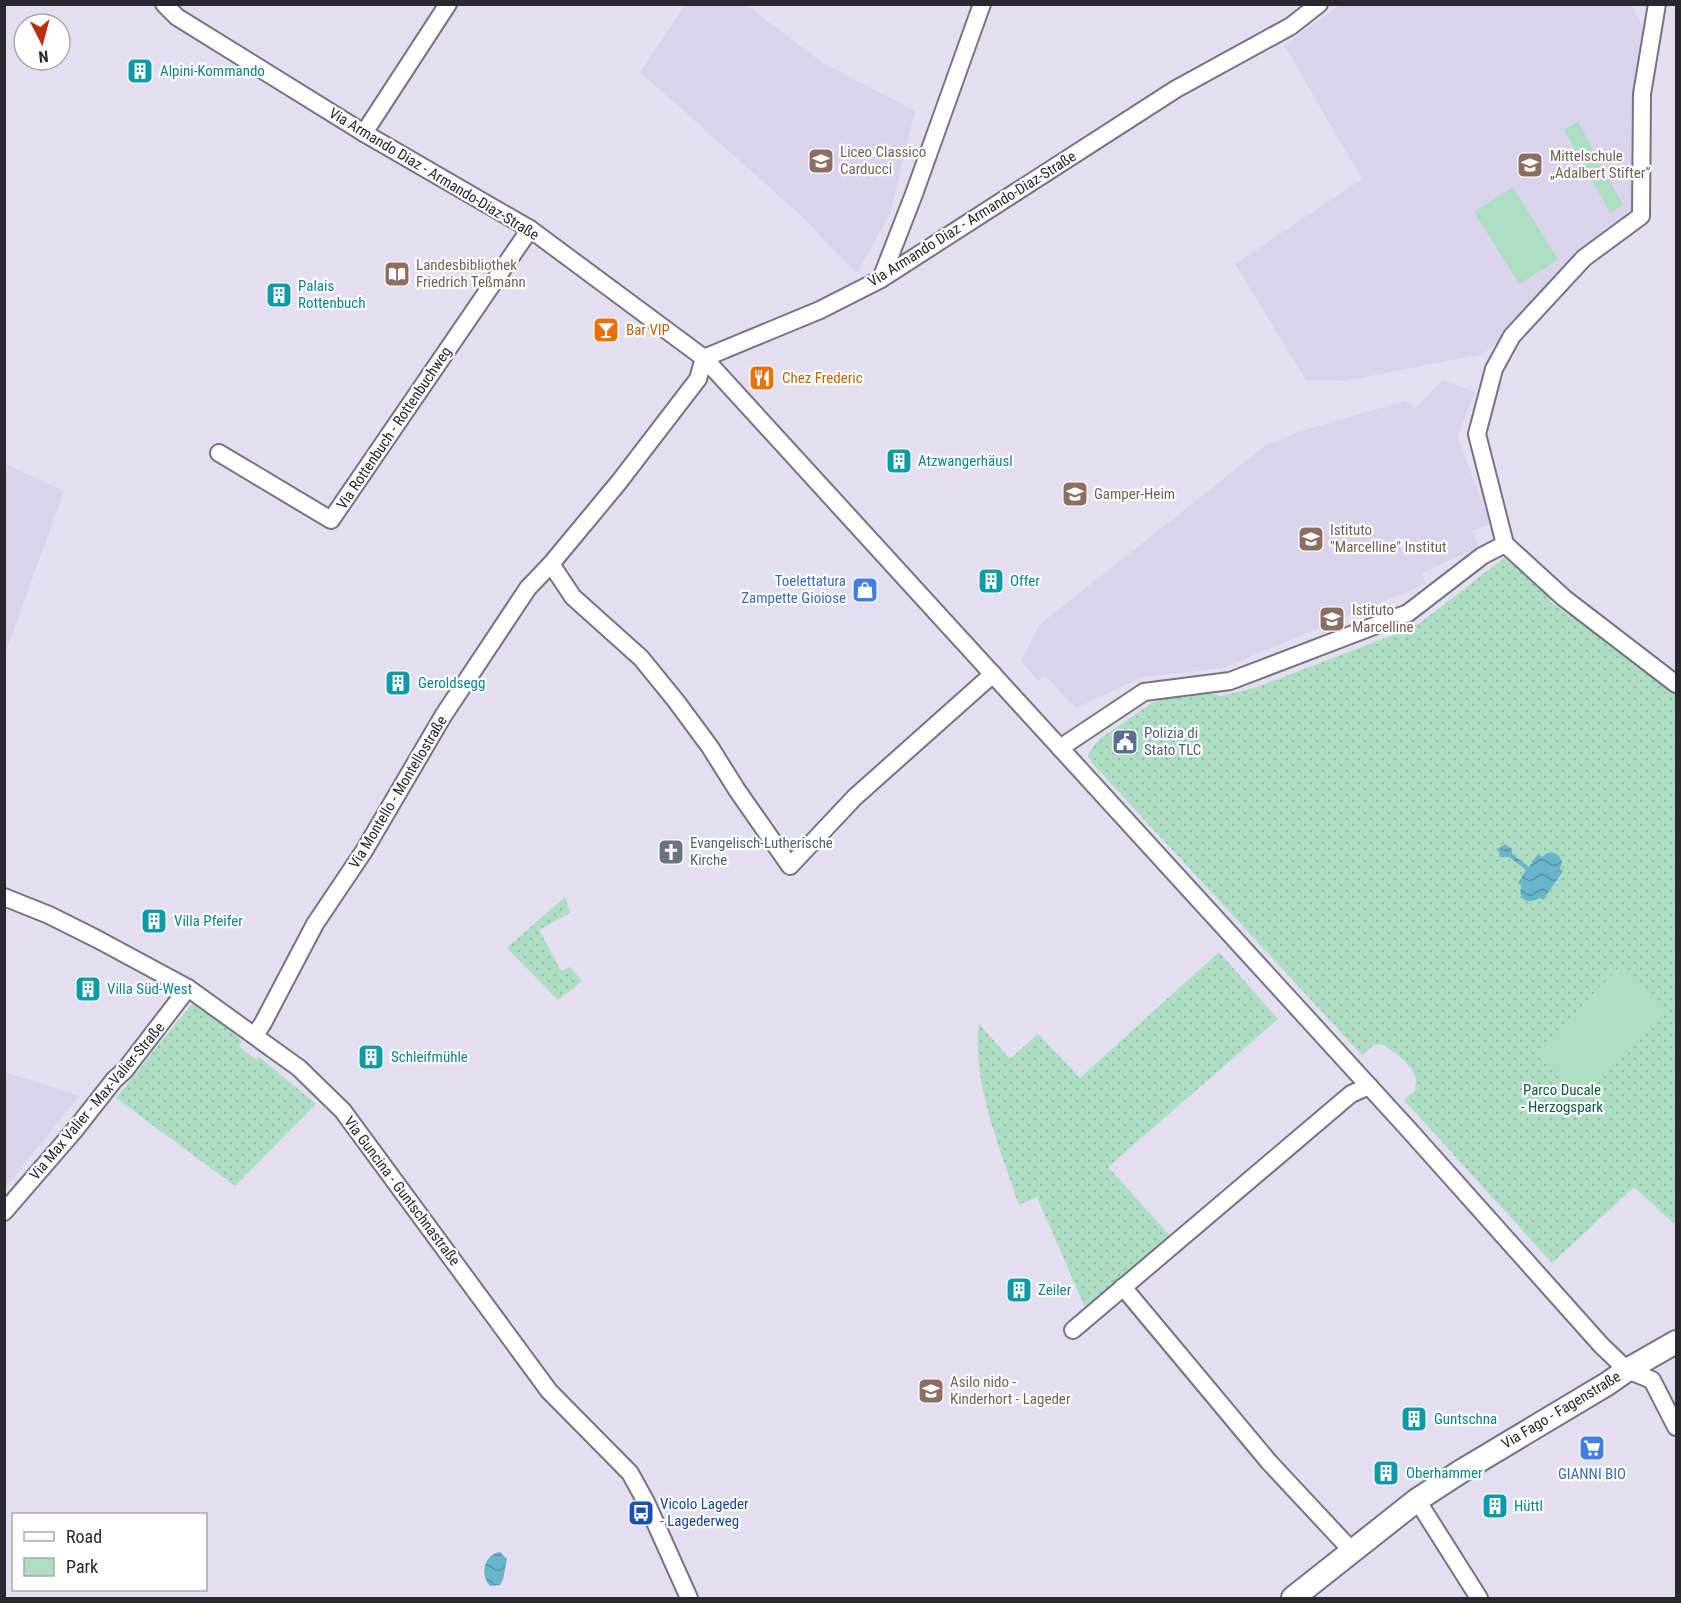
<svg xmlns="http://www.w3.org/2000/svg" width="1681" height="1603" font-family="'Roboto Condensed',sans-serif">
  <defs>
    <pattern id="green-dots" width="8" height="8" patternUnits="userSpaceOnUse" patternTransform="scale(1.5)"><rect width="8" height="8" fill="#addec4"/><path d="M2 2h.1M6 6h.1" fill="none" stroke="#95bea9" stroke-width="1.8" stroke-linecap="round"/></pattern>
    <pattern id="water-waves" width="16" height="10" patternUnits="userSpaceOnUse" patternTransform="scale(1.5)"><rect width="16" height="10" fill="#68b4ca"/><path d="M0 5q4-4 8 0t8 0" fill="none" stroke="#5692a4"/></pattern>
  </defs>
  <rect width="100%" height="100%" fill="#e3dff0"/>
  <g fill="#d9d4ec">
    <path d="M685 5H746L823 63 915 111 890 214 857 273 796 211 640 72Z"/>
    <path d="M1340 5H1632L1644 30 1636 98V213L1593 242 1551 280 1504 338 1483 354 1345 381 1306 380 1235 264 1362 179 1284 45Z"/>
    <path d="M1442 380 1475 392 1457 437 1491 524 1472 531 1479 547 1422 573 1426 584 1223 668 1142 677 1076 708 1045 676 1038 681 1021 661 1039 625 1266 445 1304 430 1405 401 1415 408Z"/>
    <path d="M5 464 64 491 5 654Z"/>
    <path d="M5 1072 79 1096 5 1188 4 1072Z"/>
  </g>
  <g fill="url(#green-dots)">
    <path d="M1504 558 1549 594 1550 602 1570 616H1579L1676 693V1221L1674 1224 1634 1187 1552 1263 1404 1100 1415 1090C1415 1087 1416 1083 1416 1080 1414 1066 1393 1050 1381 1044L1374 1045 1362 1055 1093 764 1088 756 1092 748 1101 738 1152 703 1179 692 1201 691 1221 696 1254 688 1404 631 1420 623Z"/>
    <path d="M565 897 570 913 539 930 561 971 570 967 582 981 558 1000 507 948Z"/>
    <path d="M1219 952 1278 1019 1108 1167 1172 1238 1086 1310 1037 1197 1019 1205C1001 1152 971 1079 979 1024L1010 1059 1038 1034 1080 1078Z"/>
    <path d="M195 1000 242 1041 239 1046 256 1060 259 1057 316 1104 235 1186 116 1098Z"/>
  </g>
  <g fill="#addec4">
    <path d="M1578 122 1623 205 1610 213 1564 130Z"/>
    <path d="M1513 187 1558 260 1519 284 1474 212Z"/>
    <path d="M1619 967 1664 1011 1582 1095 1537 1052Z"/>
  </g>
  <g fill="url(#water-waves)">
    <path d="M1505 844 1512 849V854L1529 867 1538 854 1542 857C1550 849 1559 852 1562 862L1560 869 1563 871 1543 900 1540 898C1528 905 1516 900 1522 885L1518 883 1526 870 1509 857H1500L1498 849Z"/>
    <path d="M500 1552 507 1559 503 1580 500 1585 490 1586C480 1575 483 1555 500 1552Z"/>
  </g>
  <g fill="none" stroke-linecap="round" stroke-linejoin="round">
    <g stroke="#767382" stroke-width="20">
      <g id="street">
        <path d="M164 4 177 17 364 133 530 229 704 358 1410 1131 1601 1345 1627 1370 1652 1380 1676 1427"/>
        <path d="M364 133 448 4"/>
        <path d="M881 279 914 194 982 4"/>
        <path d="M704 358 820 310 881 279 1176 89 1291 26 1319 4"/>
        <path d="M219 453 331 520 530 229"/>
        <path d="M1505 544 1477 434 1494 369 1512 336 1584 258 1641 216 1642 94 1657 4"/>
        <path d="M1505 544 1564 598 1676 684"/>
        <path d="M551 564 573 597 641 658 676 701 710 747 737 790 790 866 855 797 993 674"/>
        <path d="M1060 748 1144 692 1230 681 1408 613 1482 556 1505 544"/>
        <path d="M4 897 49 915 97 939 188 988 299 1068 343 1111 549 1391 630 1473 646 1502 689 1598"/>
        <path d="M255 1035 263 1023 315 924 364 851 443 716 528 588 551 564 619 482 698 379 704 358"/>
        <path d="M4 1212 74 1131 114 1080 125 1070 188 988"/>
        <path d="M1123 1287 1269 1462 1352 1551"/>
        <path d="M1073 1330 1351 1094 1369 1086"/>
        <path d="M1417 1500 1479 1598"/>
      </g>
    </g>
    <g stroke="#767382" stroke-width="26">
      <path id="secondary" d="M1293 1598 1417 1500 1460 1472 1607 1384 1627 1370 1676 1342"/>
    </g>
    <use href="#street" stroke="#fff" stroke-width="16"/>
    <use href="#secondary" stroke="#fff" stroke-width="22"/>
  </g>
  <defs>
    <g id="building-square" transform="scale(1.35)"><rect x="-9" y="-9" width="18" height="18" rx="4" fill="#0f9aa8" stroke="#fff"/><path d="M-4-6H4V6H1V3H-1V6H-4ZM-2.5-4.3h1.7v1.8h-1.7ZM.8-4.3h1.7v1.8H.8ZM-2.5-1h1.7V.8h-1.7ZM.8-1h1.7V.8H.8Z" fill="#fff"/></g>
    <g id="school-square" transform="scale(1.35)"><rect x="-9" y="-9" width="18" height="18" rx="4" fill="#8d6e63" stroke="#fff"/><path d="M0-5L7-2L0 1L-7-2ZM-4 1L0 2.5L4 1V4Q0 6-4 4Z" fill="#fff"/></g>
    <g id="library-square" transform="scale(1.35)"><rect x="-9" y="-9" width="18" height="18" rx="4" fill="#8d6e63" stroke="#fff"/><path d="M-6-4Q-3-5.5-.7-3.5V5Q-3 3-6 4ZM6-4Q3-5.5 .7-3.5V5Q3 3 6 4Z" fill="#fff"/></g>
    <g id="bar-square" transform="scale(1.35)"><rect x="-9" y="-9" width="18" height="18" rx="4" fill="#e8710a" stroke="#fff"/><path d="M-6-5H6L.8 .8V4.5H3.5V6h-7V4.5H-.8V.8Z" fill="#fff"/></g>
    <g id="restaurant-square" transform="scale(1.35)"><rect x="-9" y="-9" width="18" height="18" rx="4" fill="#e8710a" stroke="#fff"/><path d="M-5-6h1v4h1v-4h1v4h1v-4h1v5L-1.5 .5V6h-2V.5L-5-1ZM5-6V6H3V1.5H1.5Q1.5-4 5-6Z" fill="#fff"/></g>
    <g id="shop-square" transform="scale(1.35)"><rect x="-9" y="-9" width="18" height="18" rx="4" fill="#3f7fe0" stroke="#fff"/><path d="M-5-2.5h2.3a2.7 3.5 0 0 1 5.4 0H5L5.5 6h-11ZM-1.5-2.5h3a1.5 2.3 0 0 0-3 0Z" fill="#fff"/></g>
    <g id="civic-square" transform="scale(1.35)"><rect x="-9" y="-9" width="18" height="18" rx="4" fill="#5c6f8a" stroke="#fff"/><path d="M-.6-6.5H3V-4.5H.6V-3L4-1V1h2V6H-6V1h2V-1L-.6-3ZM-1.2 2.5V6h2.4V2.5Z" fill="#fff"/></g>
    <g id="church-square" transform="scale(1.35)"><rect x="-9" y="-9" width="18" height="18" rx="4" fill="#6b7280" stroke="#fff"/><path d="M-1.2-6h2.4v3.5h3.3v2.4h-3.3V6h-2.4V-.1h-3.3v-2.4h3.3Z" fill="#fff"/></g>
    <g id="supermarket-square" transform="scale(1.35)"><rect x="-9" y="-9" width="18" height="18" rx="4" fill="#3f7fe0" stroke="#fff"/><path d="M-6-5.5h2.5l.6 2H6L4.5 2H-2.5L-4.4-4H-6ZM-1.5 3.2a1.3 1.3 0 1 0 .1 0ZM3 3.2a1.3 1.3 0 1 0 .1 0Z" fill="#fff"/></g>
    <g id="bus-square" transform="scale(1.35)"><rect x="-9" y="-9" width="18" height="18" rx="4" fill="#1a4fb4" stroke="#fff"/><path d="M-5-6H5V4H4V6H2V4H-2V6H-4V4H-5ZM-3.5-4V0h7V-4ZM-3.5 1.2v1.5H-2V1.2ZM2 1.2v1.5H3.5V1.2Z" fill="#fff"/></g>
  </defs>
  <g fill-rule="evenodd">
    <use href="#building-square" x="140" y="71"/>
    <use href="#school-square" x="821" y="161"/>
    <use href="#school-square" x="1530" y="165"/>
    <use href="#library-square" x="397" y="274"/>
    <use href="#building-square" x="279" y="295"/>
    <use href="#bar-square" x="606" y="330"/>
    <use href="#restaurant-square" x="762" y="378"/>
    <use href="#building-square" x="899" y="461"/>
    <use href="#school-square" x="1075" y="494"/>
    <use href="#school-square" x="1311" y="539"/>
    <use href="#building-square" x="991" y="581"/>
    <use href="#shop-square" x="865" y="590"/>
    <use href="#school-square" x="1332" y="619"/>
    <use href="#building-square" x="398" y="683"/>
    <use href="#civic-square" x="1125" y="742"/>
    <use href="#church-square" x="671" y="852"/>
    <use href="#building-square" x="154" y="921"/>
    <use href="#building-square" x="88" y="989"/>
    <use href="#building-square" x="371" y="1057"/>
    <use href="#building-square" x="1019" y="1290"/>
    <use href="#school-square" x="931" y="1391"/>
    <use href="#building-square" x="1414" y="1419"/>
    <use href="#supermarket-square" x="1592" y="1448"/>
    <use href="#building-square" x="1386" y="1473"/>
    <use href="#building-square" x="1495" y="1506"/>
    <use href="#bus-square" x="641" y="1513"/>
  </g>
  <g text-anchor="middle" stroke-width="4.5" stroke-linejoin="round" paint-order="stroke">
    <g font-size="15" fill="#0d838f" stroke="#fff" text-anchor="start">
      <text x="160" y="76">Alpini-Kommando</text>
      <text x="298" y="291">Palais<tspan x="298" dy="17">Rottenbuch</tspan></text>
      <text x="918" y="466">Atzwangerhäusl</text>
      <text x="1010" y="586">Offer</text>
      <text x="418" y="688">Geroldsegg</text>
      <text x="174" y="926">Villa Pfeifer</text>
      <text x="107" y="994">Villa Süd-West</text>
      <text x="391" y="1062">Schleifmühle</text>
      <text x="1038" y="1295">Zeiler</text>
      <text x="1434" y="1424">Guntschna</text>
      <text x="1406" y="1478">Oberhammer</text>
      <text x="1514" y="1511">Hüttl</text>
    </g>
    <g font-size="15" fill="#785e54" stroke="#fff" text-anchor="start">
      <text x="840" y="157">Liceo Classico<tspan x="840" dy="17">Carducci</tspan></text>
      <text x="1550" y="161">Mittelschule<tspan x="1550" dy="17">„Adalbert Stifter”</tspan></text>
      <text x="416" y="270">Landesbibliothek<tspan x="416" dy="17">Friedrich Teßmann</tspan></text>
      <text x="1094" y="499">Gamper-Heim</text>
      <text x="1330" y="535">Istituto<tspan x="1330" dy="17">"Marcelline" Institut</tspan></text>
      <text x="1352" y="615">Istituto<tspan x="1352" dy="17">Marcelline</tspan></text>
      <text x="950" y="1387">Asilo nido -<tspan x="950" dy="17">Kinderhort - Lageder</tspan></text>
    </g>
    <g font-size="15" fill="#29282e" stroke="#fff">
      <text transform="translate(434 174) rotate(31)" y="5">Via Armando Diaz - Armando-Diaz-Straße</text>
      <text transform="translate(972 219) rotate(-32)" y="5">Via Armando Diaz - Armando-Diaz-Straße</text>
      <text transform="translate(394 428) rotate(-56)" y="5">Via Rottenbuch - Rottenbuchweg</text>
      <text transform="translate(398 792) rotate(-59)" y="5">Via Montello - Montellostraße</text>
      <text transform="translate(97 1101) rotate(-50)" y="5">Via Max Valier - Max-Valier-Straße</text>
      <text transform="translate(402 1191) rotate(53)" y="5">Via Guncina - Guntschnastraße</text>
      <text transform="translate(1561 1410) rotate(-31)" y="5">Via Fago - Fagenstraße</text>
    </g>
    <g font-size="15" fill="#c56008" stroke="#fff" text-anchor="start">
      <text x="626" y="335">Bar VIP</text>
      <text x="782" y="383">Chez Frederic</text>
    </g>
    <g font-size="15" fill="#366cbe" stroke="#fff" text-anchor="end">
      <text x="846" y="586">Toelettatura<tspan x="846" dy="17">Zampette Gioiose</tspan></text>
      <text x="1592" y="1479" text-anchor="middle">GIANNI BIO</text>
    </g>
    <g font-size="15" fill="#4e5e75" stroke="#fff" text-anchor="start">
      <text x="1144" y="738">Polizia di<tspan x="1144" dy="17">Stato TLC</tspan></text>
    </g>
    <g font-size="15" fill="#5b616d" stroke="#fff" text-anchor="start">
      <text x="690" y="848">Evangelisch-Lutherische<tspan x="690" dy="17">Kirche</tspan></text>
    </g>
    <g font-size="15" fill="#0a5c3d" stroke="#fff">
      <text x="1562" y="1095">Parco Ducale<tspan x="1562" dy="17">- Herzogspark</tspan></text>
    </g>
    <g font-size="15" fill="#164399" stroke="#fff" text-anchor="start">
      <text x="660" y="1509">Vicolo Lageder<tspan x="660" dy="17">- Lagederweg</tspan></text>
    </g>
  </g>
  <rect width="1681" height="1603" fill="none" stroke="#29282e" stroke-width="12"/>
  <rect x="12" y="1513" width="195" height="78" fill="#ffffff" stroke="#a9a9ab" stroke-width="1.5"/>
  <rect x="24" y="1532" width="30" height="9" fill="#ffffff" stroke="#a9a9ab" stroke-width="1.5"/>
  <text x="66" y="1543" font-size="18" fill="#29282e">Road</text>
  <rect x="24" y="1558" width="30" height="18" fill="#addec4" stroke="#a9a9ab" stroke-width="1.5"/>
  <text x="66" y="1573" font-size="18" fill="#29282e">Park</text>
  <g transform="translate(42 42) rotate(174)"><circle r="28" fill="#ffffff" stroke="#a9a9ab" stroke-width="1.5"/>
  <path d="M0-4.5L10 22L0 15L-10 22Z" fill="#ba2f0c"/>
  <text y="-9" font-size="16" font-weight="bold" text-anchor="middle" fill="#29282e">N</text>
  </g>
</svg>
